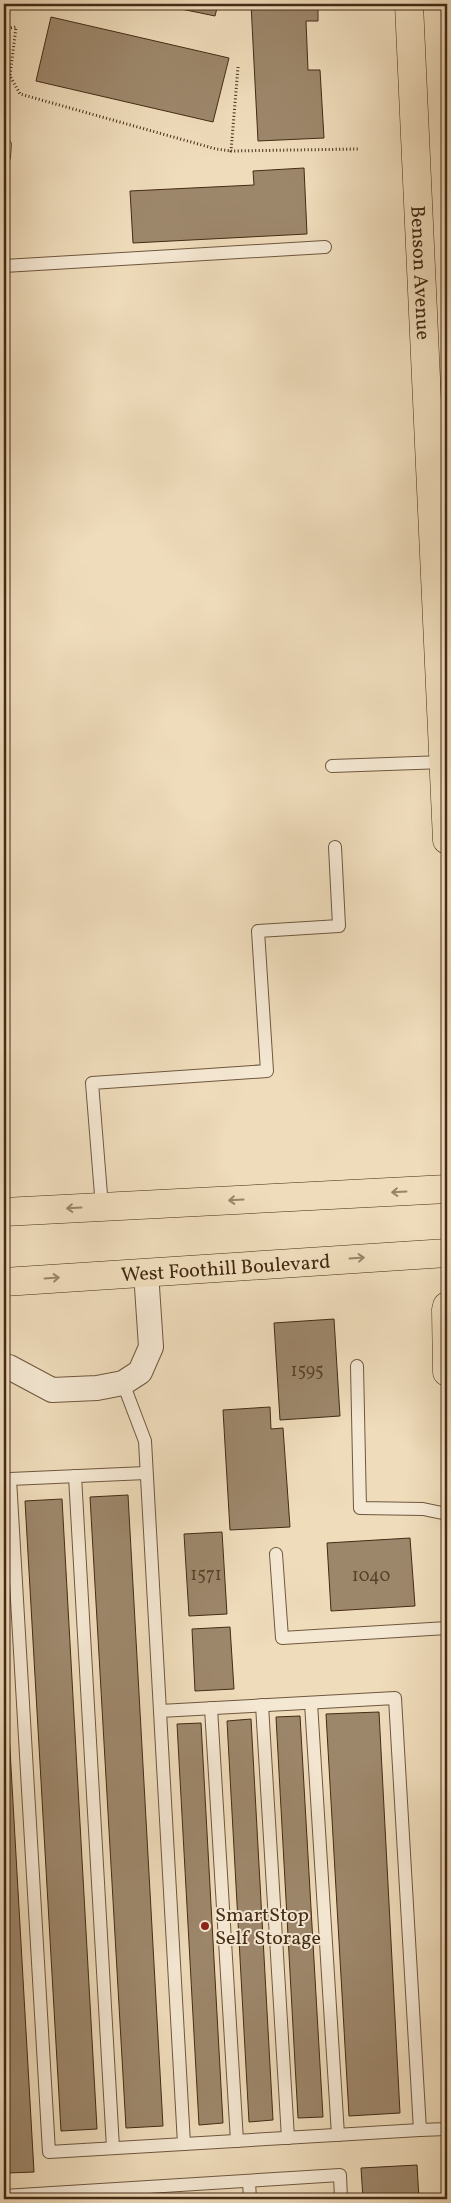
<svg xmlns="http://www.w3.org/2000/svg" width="451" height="2203" font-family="Vollkorn,serif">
  <rect width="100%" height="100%" fill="#efdcbb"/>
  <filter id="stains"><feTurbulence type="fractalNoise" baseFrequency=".004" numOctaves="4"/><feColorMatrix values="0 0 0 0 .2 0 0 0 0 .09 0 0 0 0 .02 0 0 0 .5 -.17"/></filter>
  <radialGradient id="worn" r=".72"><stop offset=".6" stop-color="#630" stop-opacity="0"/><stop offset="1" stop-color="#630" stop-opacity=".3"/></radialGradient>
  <g fill="#9d876b" stroke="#442b15">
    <path d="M157 4H218L215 16Z"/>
    <path d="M251 4H318V21H306L308 70H320L324 138 258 141Z"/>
    <path d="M51 17 229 58 213 122 36 81Z"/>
    <path d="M304 168 307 234 133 243 130 191 254 185 253 171Z"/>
    <path d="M334 1319 340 1416 280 1420 274 1323Z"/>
    <path d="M270 1407 271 1429 283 1428 290 1527 230 1530 223 1410Z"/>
    <path d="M128 1495 163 2126 126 2128 90 1497Z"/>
    <path d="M62 1499 97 2129 61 2131 25 1501Z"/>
    <path d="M222 1532 227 1614 189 1616 184 1534Z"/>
    <path d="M410 1538 415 1606 331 1611 327 1543Z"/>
    <path d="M230 1627 234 1689 195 1691 192 1629Z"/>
    <path d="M4 1644 34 2172 7 2173 4 2111Z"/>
    <path d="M379 1712 400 2113 349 2116 326 1714Z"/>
    <path d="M300 1716 323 2117 298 2118 276 1717Z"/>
    <path d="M251 1719 273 2120 249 2122 227 1721Z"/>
    <path d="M201 1723 223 2123 199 2125 177 1724Z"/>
    <path d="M417 2165 419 2199H363L361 2168Z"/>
  </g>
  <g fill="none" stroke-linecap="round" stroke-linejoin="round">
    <g stroke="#6f573e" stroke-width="14">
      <g id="lane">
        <path d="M4 157 5 145"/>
        <path d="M4 266 325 247"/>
        <path d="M332 766 444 762"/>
        <path d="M102 1207 92 1083 267 1071 258 931 339 926 335 847"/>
        <path d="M357 1366 360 1508 423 1509 447 1514"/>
        <path d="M123 1383 145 1441 184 2144"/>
        <path d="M146 1473 10 1479 49 2152 420 2130"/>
        <path d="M75 1476 113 2148"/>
        <path d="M276 1554 282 1638 447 1628"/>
        <path d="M311 1703 338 2135"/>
        <path d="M262 1705 288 2138"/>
        <path d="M211 1708 237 2141"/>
        <path d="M160 1711 395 1698 420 2130 447 2129"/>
        <path d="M249 2182 250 2199"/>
        <path d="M4 2196 340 2175 341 2199"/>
      </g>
    </g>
    <g stroke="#6f573e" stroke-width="26">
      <path id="street" d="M9 1367 52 1390 97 1388 123 1383 140 1372 151 1347 146 1272"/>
    </g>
    <g stroke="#442b15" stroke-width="29">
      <g id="primary">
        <path id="s1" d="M409 4 447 840"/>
        <path d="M4 1212 447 1189"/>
        <path id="s2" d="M4 1282 447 1253"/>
        <path d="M447 1306 446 1310 447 1372"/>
      </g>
    </g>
    <g stroke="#442b15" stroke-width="3" stroke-dasharray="1 2.5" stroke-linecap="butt">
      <path d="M4 29 16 27 10 76 20 94 216 149 231 151"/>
      <path d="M238 67 231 151 358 149"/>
    </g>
    <use href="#lane" stroke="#f5e8d3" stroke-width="12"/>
    <use href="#street" stroke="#f5e8d3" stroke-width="24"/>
    <use href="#primary" stroke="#efdcbb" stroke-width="28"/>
  </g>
  <defs><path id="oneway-shaft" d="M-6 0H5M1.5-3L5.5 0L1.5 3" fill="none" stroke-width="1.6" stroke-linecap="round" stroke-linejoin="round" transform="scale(1.25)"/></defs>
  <g stroke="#9a8468">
    <use href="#oneway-shaft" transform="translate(399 1192) rotate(177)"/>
    <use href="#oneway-shaft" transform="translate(236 1200) rotate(177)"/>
    <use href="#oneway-shaft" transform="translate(74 1208) rotate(177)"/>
    <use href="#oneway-shaft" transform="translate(357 1258) rotate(-4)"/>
    <use href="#oneway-shaft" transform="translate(52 1278) rotate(-4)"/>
  </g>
  <circle fill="#8f2418" stroke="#f5e8d3" stroke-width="2" cx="205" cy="1926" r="5"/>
  <g text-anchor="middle" stroke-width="4" stroke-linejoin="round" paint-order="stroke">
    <g font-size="18" fill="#5a422a">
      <text x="307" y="1376">1595</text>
      <text x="206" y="1580">1571</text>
      <text x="371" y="1581">1040</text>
    </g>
    <g font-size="20" fill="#442b15" stroke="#f5e8d3">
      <text dy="7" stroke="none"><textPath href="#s1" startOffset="269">Benson Avenue</textPath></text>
      <text dy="7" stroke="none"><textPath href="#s2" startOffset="222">West Foothill Boulevard</textPath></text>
    </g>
    <g font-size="20" fill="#442b15" stroke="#f5e8d3" text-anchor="start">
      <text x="215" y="1921">SmartStop<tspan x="215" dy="23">Self Storage</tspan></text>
    </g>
  </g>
  <rect width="451" height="2203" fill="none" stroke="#efdcbb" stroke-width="20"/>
  <rect x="5" y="5" width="441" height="2193" fill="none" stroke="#442b15" stroke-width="2.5"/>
  <rect x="10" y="10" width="431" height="2183" fill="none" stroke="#442b15"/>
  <rect width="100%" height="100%" filter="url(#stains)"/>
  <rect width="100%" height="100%" fill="url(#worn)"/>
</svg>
